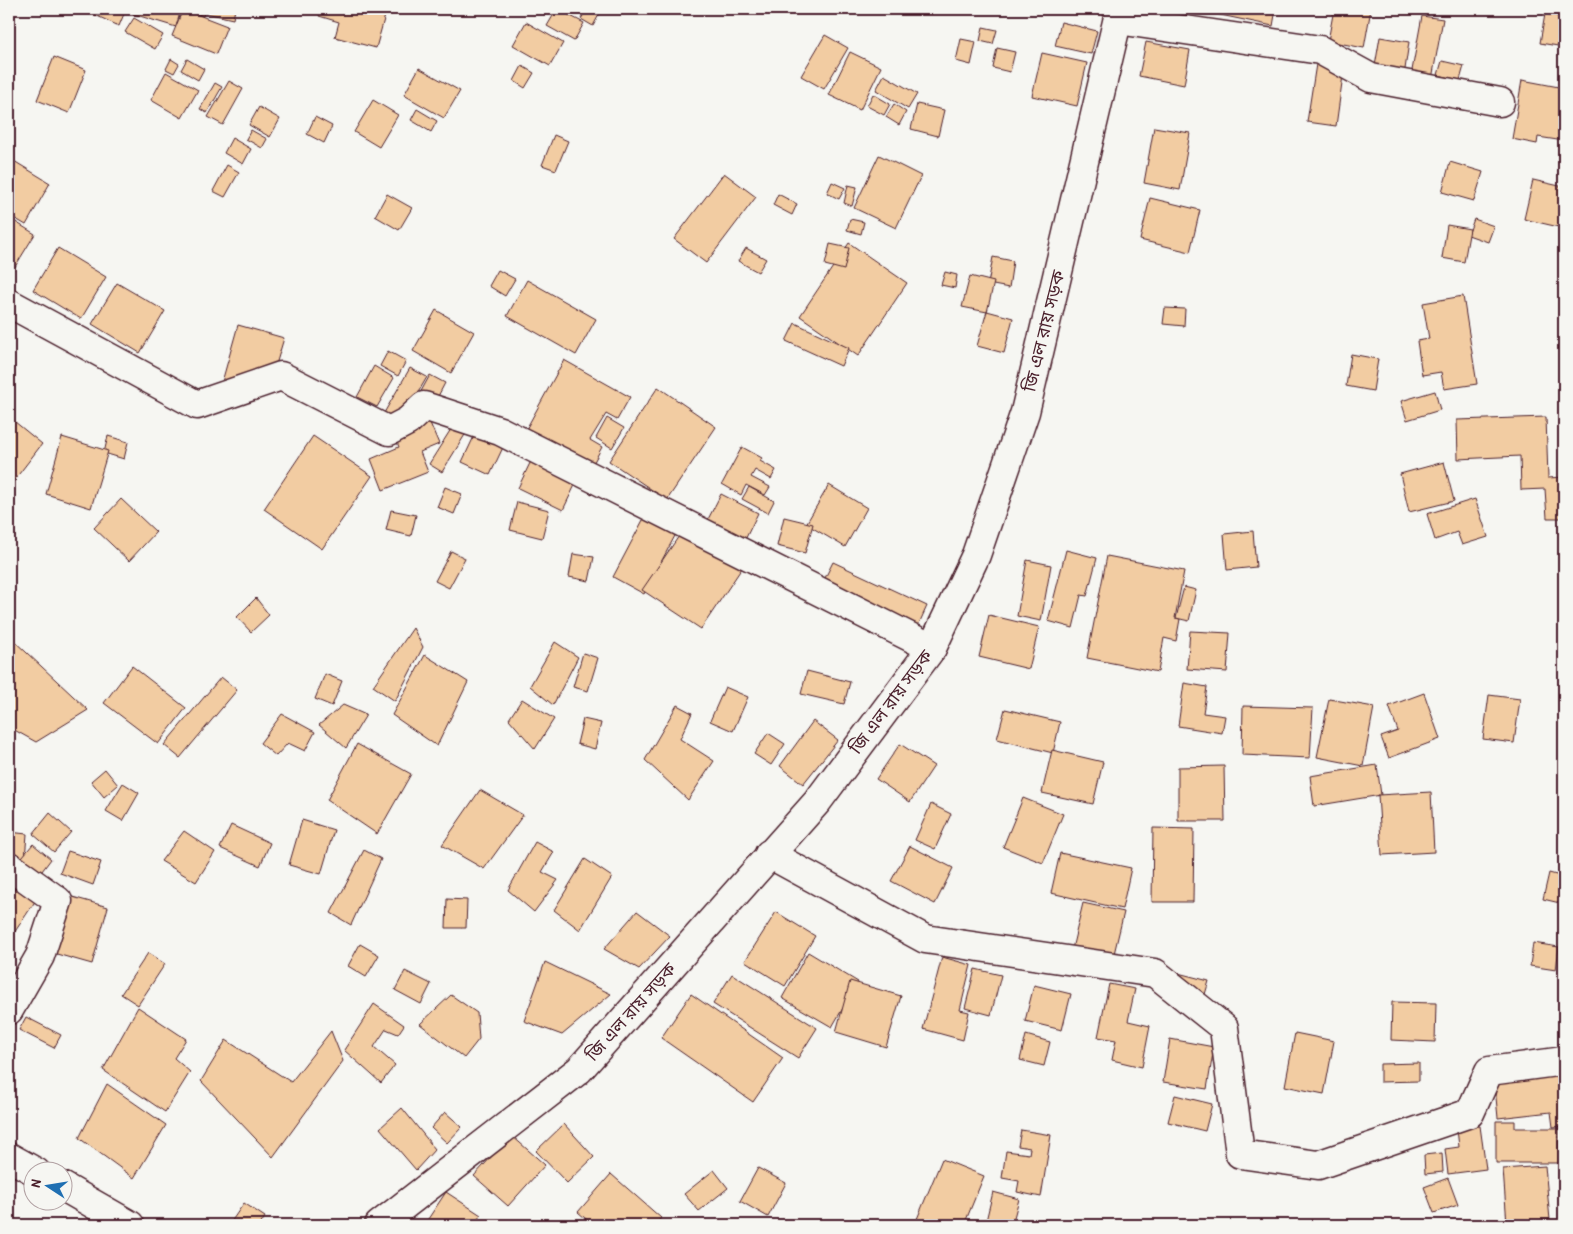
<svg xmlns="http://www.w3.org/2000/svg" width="1573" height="1234" font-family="'Patrick Hand','Noto Sans Bengali',sans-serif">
  <rect width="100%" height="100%" fill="#f6f6f2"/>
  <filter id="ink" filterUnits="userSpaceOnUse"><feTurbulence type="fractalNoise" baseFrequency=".02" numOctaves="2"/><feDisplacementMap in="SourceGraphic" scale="10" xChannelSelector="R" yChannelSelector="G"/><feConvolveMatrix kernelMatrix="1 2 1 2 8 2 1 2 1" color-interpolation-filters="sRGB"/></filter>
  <g filter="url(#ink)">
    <g fill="#f2cca2" stroke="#4a1f2b">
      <path d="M98 9H126L119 26 95 15Z"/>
      <path d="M135 9H181L176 27 133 14Z"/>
      <path d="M183 9 227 26 216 54 172 36Z"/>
      <path d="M187 9H206L203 16Z"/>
      <path d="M207 9H235L233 19 206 13Z"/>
      <path d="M321 9H373L386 12 376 48 335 37 339 22 319 16Z"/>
      <path d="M557 9 584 23 574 41 547 26Z"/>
      <path d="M587 9 601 11 593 26 581 19Z"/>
      <path d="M1192 9H1276L1273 26Z"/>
      <path d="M1334 9H1371L1364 48 1328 41Z"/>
      <path d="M1545 14 1564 17V47L1540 43Z"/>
      <path d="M1422 16 1443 19 1432 79 1411 76Z"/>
      <path d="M134 18 163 35 155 49 125 32Z"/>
      <path d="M526 22 563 43 550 66 513 45Z"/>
      <path d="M1061 22 1097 31 1091 54 1055 46Z"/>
      <path d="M983 27 997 30 993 44 980 41Z"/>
      <path d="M825 35 848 48 824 89 801 76Z"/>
      <path d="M1380 37 1409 42 1404 76 1374 72Z"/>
      <path d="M961 39 976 42 971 65 956 61Z"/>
      <path d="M1146 42 1190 50 1184 85 1139 76Z"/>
      <path d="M997 48 1015 52 1010 72 993 68Z"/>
      <path d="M850 52 881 67 860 110 829 95Z"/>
      <path d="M1042 53 1087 63 1077 106 1032 96Z"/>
      <path d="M54 57 86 70 69 113 37 100Z"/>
      <path d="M171 59 179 64 174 73 166 69Z"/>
      <path d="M187 59 204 69 198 80 181 70Z"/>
      <path d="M1442 61 1464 66 1460 80 1438 75Z"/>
      <path d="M1316 64 1344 68 1336 126 1307 122Z"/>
      <path d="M522 66 534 73 525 88 514 81Z"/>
      <path d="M419 68 460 91 444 118 404 95Z"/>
      <path d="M166 72 198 90 182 118 151 100Z"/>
      <path d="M884 75 917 94 908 109 876 90Z"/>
      <path d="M1522 80 1564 88V141L1538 137 1537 144 1512 139Z"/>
      <path d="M229 81 243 89 223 125 208 117Z"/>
      <path d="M215 83 222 87 207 113 200 109Z"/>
      <path d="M873 94 890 104 884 115 867 106Z"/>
      <path d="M373 100 398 115 379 147 354 132Z"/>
      <path d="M894 104 906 112 899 125 886 117Z"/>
      <path d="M917 104 944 110 938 136 911 129Z"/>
      <path d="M259 107 280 119 270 137 249 125Z"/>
      <path d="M417 109 437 121 431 132 411 120Z"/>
      <path d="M315 117 332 126 324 143 307 134Z"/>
      <path d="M1154 127 1190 133 1180 190 1144 183Z"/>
      <path d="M251 130 267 139 262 148 246 139Z"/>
      <path d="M554 135 568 141 556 170 542 165Z"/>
      <path d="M232 138 251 149 243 164 224 153Z"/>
      <path d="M879 155 921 176 896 228 854 208Z"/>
      <path d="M9 158 50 183 26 225 9 215Z"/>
      <path d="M1450 162 1483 172 1474 201 1442 192Z"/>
      <path d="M227 165 239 172 225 197 213 191Z"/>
      <path d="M724 173 756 197 706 263 674 239Z"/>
      <path d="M1533 180 1564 187 1563 228 1524 219Z"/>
      <path d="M832 182 845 188 839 199 827 193Z"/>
      <path d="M848 185 857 187 852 206 844 203Z"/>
      <path d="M387 194 412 208 399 230 375 216Z"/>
      <path d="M778 194 797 204 792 215 773 205Z"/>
      <path d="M1150 198 1200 210 1190 252 1140 240Z"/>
      <path d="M9 218 35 234 10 275 9 274Z"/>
      <path d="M850 219 864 222 861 234 847 230Z"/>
      <path d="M1474 219 1494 226 1488 242 1468 235Z"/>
      <path d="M1447 225 1470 229 1464 262 1442 258Z"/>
      <path d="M849 243 907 283 858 356 800 316Z"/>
      <path d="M830 244 849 248 844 270 825 265Z"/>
      <path d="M58 248 106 277 81 319 33 290Z"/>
      <path d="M746 248 766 259 758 272 738 261Z"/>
      <path d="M993 257 1013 261 1009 288 988 284Z"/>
      <path d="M498 270 515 279 505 296 489 286Z"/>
      <path d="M945 272 957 275 955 288 941 285Z"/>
      <path d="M970 276 994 282 987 312 962 307Z"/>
      <path d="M527 280 596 319 576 355 507 316Z"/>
      <path d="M117 283 165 311 140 353 92 324Z"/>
      <path d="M1463 296 1477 384 1444 389 1441 372 1422 375 1417 341 1429 339 1423 303Z"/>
      <path d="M1165 308 1185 309 1184 326 1163 324Z"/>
      <path d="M436 310 474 332 451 373 413 351Z"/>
      <path d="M987 311 1013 318 1004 353 977 346Z"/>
      <path d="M795 323 849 348 841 366 786 341Z"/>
      <path d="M238 325 284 338 267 395 222 382Z"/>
      <path d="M388 351 406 361 398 376 380 366Z"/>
      <path d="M1351 354 1378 359 1373 391 1346 386Z"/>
      <path d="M564 360 630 397 617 420 606 414 590 440 602 447 589 471 524 433Z"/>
      <path d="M374 366 394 378 377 407 357 397Z"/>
      <path d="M410 368 427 377 401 422 384 413Z"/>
      <path d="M430 375 445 383 435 402 419 395Z"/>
      <path d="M658 387 716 427 667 500 609 461Z"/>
      <path d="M1435 391 1440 410 1407 420 1401 401Z"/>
      <path d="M427 416 439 444 420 452 428 472 383 490 371 459 399 447 392 430Z"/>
      <path d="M9 417 42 444 9 487Z"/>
      <path d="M1546 417 1548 478 1564 477V518H1547L1545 489 1521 490 1520 456 1458 459 1457 420Z"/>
      <path d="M458 418 471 425 442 472 429 464Z"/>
      <path d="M607 418 624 428 612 448 596 438Z"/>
      <path d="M478 428 506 441 490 475 462 462Z"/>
      <path d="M108 436 128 442 124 459 104 453Z"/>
      <path d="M313 436 372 476 322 549 264 509Z"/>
      <path d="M62 437 108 451 91 508 46 494Z"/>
      <path d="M742 447 762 458 760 461 776 470 771 479 755 470 751 477 770 487 765 495 746 485 741 495 722 484Z"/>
      <path d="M531 461 576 483 563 510 518 488Z"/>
      <path d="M1444 462 1454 501 1409 512 1400 474Z"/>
      <path d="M829 485 867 508 845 547 806 524Z"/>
      <path d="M445 487 462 494 454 514 437 507Z"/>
      <path d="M749 487 774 501 768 513 742 499Z"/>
      <path d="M721 494 758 513 742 546 704 527Z"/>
      <path d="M121 499 156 532 129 561 94 528Z"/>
      <path d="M1475 499 1488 537 1462 545 1457 532 1435 540 1427 514Z"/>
      <path d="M653 501 685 517 644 594 613 577Z"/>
      <path d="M517 502 549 510 542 538 510 530Z"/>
      <path d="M391 510 416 515 411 536 386 530Z"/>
      <path d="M692 517 750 556 701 629 642 590Z"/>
      <path d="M784 517 813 524 805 553 777 546Z"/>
      <path d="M1253 531 1256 567 1227 570 1224 534Z"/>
      <path d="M1066 550 1097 558 1087 596 1081 595 1073 628 1048 621Z"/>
      <path d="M451 551 465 558 449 588 435 581Z"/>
      <path d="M573 554 594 557 589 581 569 577Z"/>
      <path d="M1107 556 1184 571 1175 618 1180 619 1176 641 1164 638 1158 672 1087 658Z"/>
      <path d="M1027 560 1051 565 1041 621 1017 616Z"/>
      <path d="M833 562 927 606 917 628 822 584Z"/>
      <path d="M1184 587 1196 590 1189 621 1176 618Z"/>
      <path d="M256 598 269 615 251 632 237 617Z"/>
      <path d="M989 615 1039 627 1029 669 979 657Z"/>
      <path d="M413 628 423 647 395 701 373 686Z"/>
      <path d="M1190 631 1230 633 1227 672 1187 669Z"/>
      <path d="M11 638 88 710 36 742 9 727V641Z"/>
      <path d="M555 642 578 657 553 705 530 686Z"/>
      <path d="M583 653 598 658 588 691 573 687Z"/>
      <path d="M425 655 468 682 437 746 392 715Z"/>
      <path d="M132 666 186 708 158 744 104 703Z"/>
      <path d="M807 671 850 682 844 704 801 694Z"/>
      <path d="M325 674 342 681 332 706 315 699Z"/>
      <path d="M221 677 237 690 180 758 164 745Z"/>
      <path d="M1184 683 1207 687 1203 713 1225 716 1222 733 1178 726Z"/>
      <path d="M725 687 748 697 733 731 710 721Z"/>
      <path d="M1424 693 1440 739 1389 758 1381 737 1398 731 1389 706Z"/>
      <path d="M1489 695 1520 699 1514 743 1483 739Z"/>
      <path d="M522 699 554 719 535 749 509 719Z"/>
      <path d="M1329 699 1374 707 1363 766 1317 757Z"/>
      <path d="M343 705 366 715 346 748 319 725Z"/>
      <path d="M677 705 692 713 680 739 714 761 688 800 645 760Z"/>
      <path d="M1243 706 1313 708 1310 758 1242 755Z"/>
      <path d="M1005 709 1060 722 1053 753 997 739Z"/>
      <path d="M282 714 315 732 305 751 288 743 276 756 260 743Z"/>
      <path d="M583 719 601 723 595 749 577 744Z"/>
      <path d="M813 721 838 740 803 784 780 766Z"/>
      <path d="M768 733 785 744 771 765 754 754Z"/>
      <path d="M357 744 411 774 377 834 327 800Z"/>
      <path d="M900 744 934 766 910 802 876 779Z"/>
      <path d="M1052 750 1103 762 1093 804 1042 793Z"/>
      <path d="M1377 765 1381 795 1314 806 1310 776Z"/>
      <path d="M1224 766 1225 821H1178V767Z"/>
      <path d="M105 769 118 785 104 797 91 781Z"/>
      <path d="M123 783 139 793 123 821 106 811Z"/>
      <path d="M480 790 523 815 484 869 442 845Z"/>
      <path d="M1431 792 1434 852 1382 855 1378 795Z"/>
      <path d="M1023 798 1063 814 1043 863 1003 847Z"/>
      <path d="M931 804 951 814 935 849 915 840Z"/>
      <path d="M50 813 71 832 54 852 33 834Z"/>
      <path d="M302 820 334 830 321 874 289 865Z"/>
      <path d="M231 825 270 843 260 866 220 848Z"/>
      <path d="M1153 828 1194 829 1193 902H1152Z"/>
      <path d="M184 831 215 852 196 882 161 861Z"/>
      <path d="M9 832 27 834 25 859 9 858Z"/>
      <path d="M535 842 554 852 542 872 558 880 534 912 508 890Z"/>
      <path d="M33 844 51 859 36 879 17 863Z"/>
      <path d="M910 846 953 868 935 904 891 881Z"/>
      <path d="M364 850 381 859 351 925 331 913Z"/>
      <path d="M68 851 101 862 93 885 60 873Z"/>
      <path d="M1060 853 1131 868 1122 909 1051 893Z"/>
      <path d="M585 859 612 877 580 930 554 910Z"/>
      <path d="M1549 873 1564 877V904L1543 899Z"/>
      <path d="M16 887 36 900 14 933 9 930V898Z"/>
      <path d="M62 894 108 907 92 964 46 951Z"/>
      <path d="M447 899 467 900 466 928H446Z"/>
      <path d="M1083 903 1124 912 1113 958 1072 949Z"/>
      <path d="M637 911 670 936 639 969 604 949Z"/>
      <path d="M776 912 815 936 785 986 745 961Z"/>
      <path d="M1533 943 1559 947 1556 970 1530 966Z"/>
      <path d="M360 944 379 955 366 977 348 966Z"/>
      <path d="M1561 948H1564V966H1560Z"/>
      <path d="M808 952 858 982 832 1027 782 998Z"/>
      <path d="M148 953 165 964 138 1005 121 994Z"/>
      <path d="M942 957 971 965 960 1010 969 1012 963 1040 923 1029Z"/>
      <path d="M545 962 611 994 562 1035 524 1021Z"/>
      <path d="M975 969 1001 975 991 1015 965 1008Z"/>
      <path d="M405 971 431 984 421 1004 395 990Z"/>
      <path d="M1178 973 1209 981 1203 1001 1173 993Z"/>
      <path d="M732 974 817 1028 798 1058 713 1004Z"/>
      <path d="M850 981 901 996 886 1047 836 1032Z"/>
      <path d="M1109 984 1135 989 1128 1021 1150 1026 1142 1067 1112 1060 1116 1040 1098 1037Z"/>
      <path d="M1034 985 1071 994 1062 1030 1025 1021Z"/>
      <path d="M691 994 783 1058 753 1102 661 1038Z"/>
      <path d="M451 995 477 1013 479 1039 464 1058 420 1024Z"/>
      <path d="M1392 1002 1436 1003 1435 1042 1391 1040Z"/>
      <path d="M374 1004 404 1025 398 1034 386 1029 374 1047 395 1065 381 1083 344 1050Z"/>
      <path d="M138 1007 186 1039 174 1058 190 1072 165 1112 103 1070Z"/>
      <path d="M26 1017 61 1035 54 1048 19 1030Z"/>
      <path d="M331 1031 343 1061 273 1157 201 1081 226 1040 291 1082Z"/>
      <path d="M1295 1033 1334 1041 1324 1094 1285 1086Z"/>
      <path d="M1026 1035 1050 1042 1044 1066 1020 1060Z"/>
      <path d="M1170 1039 1214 1047 1207 1089 1163 1082Z"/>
      <path d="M1419 1063V1081L1380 1082V1064Z"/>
      <path d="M1564 1070V1126L1553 1127 1551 1112 1498 1118 1494 1077Z"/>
      <path d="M107 1084 166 1125 134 1178 79 1138Z"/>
      <path d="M1175 1095 1212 1104 1205 1131 1168 1122Z"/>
      <path d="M402 1108 435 1149 416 1170 380 1128Z"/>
      <path d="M445 1112 462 1127 447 1143 431 1128Z"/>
      <path d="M1496 1121H1515V1128H1559V1163H1496Z"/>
      <path d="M564 1124 594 1157 567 1183 536 1151Z"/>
      <path d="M1480 1126 1486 1169 1448 1174 1445 1149 1459 1147 1457 1129Z"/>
      <path d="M1021 1130 1051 1135 1041 1197 1017 1192 1019 1181 1002 1178 1006 1151 1029 1154 1030 1148 1018 1146Z"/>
      <path d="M511 1135 545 1165 508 1206 474 1176Z"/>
      <path d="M1442 1153 1443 1172 1425 1174 1424 1155Z"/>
      <path d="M942 1159 984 1176 964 1225H933L917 1219Z"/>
      <path d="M1545 1166 1550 1220 1507 1224 1503 1169Z"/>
      <path d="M758 1168 786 1183 768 1217 740 1201Z"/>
      <path d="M714 1170 728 1188 699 1211 684 1194Z"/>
      <path d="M611 1174 661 1218 655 1225H593L578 1212Z"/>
      <path d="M1448 1178 1458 1205 1434 1213 1424 1187Z"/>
      <path d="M446 1192 481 1215 477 1220 485 1225H424Z"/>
      <path d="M993 1192 1019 1199 1012 1225H985Z"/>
      <path d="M244 1203 265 1217 260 1225H229Z"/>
    </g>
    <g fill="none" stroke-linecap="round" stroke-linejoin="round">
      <g stroke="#4a1f2b" stroke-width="31">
        <g id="minor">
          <path d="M1118 20 1320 50 1371 78 1500 102"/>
          <path d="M9 303 197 405 281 376 389 431 408 421 424 406 500 431 932 648"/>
          <path d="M769 854 925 939 1155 973 1224 1028 1240 1154 1318 1165 1470 1113 1489 1071 1564 1061"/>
          <path d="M9 866 58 901 40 956 9 1010"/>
          <path d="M9 1157 36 1172"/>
          <path d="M62 1186 130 1225"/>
        </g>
      </g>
      <g stroke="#4a1f2b" stroke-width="31">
        <path id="major" d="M379 1225 579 1070 817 802 932 648 976 555 1025 412 1120 9"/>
      </g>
      <use href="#minor" stroke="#f6f6f2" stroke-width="28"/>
      <use href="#major" stroke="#f6f6f2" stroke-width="28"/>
    </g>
  </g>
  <g text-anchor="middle" stroke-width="4.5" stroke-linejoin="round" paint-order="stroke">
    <g font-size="18" fill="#4a1f2b" stroke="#f6f6f2">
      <text transform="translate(1044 331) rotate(-76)" y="6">জি এল রায় সড়ক</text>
      <text transform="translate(891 702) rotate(-53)" y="6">জি এল রায় সড়ক</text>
      <text transform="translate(631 1012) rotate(-48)" y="6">জি এল রায় সড়ক</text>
    </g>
  </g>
  <rect width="1573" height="1234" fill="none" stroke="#f6f6f2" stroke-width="30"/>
  <rect x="15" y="15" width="1543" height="1204" fill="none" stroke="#4a1f2b" stroke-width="2" filter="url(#ink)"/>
  <g transform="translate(48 1186) rotate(282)"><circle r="24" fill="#f6f6f2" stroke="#b1a0a2"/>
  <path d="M0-4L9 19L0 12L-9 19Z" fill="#1f6fb2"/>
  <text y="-8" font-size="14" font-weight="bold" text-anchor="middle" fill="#4a1f2b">N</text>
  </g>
</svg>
